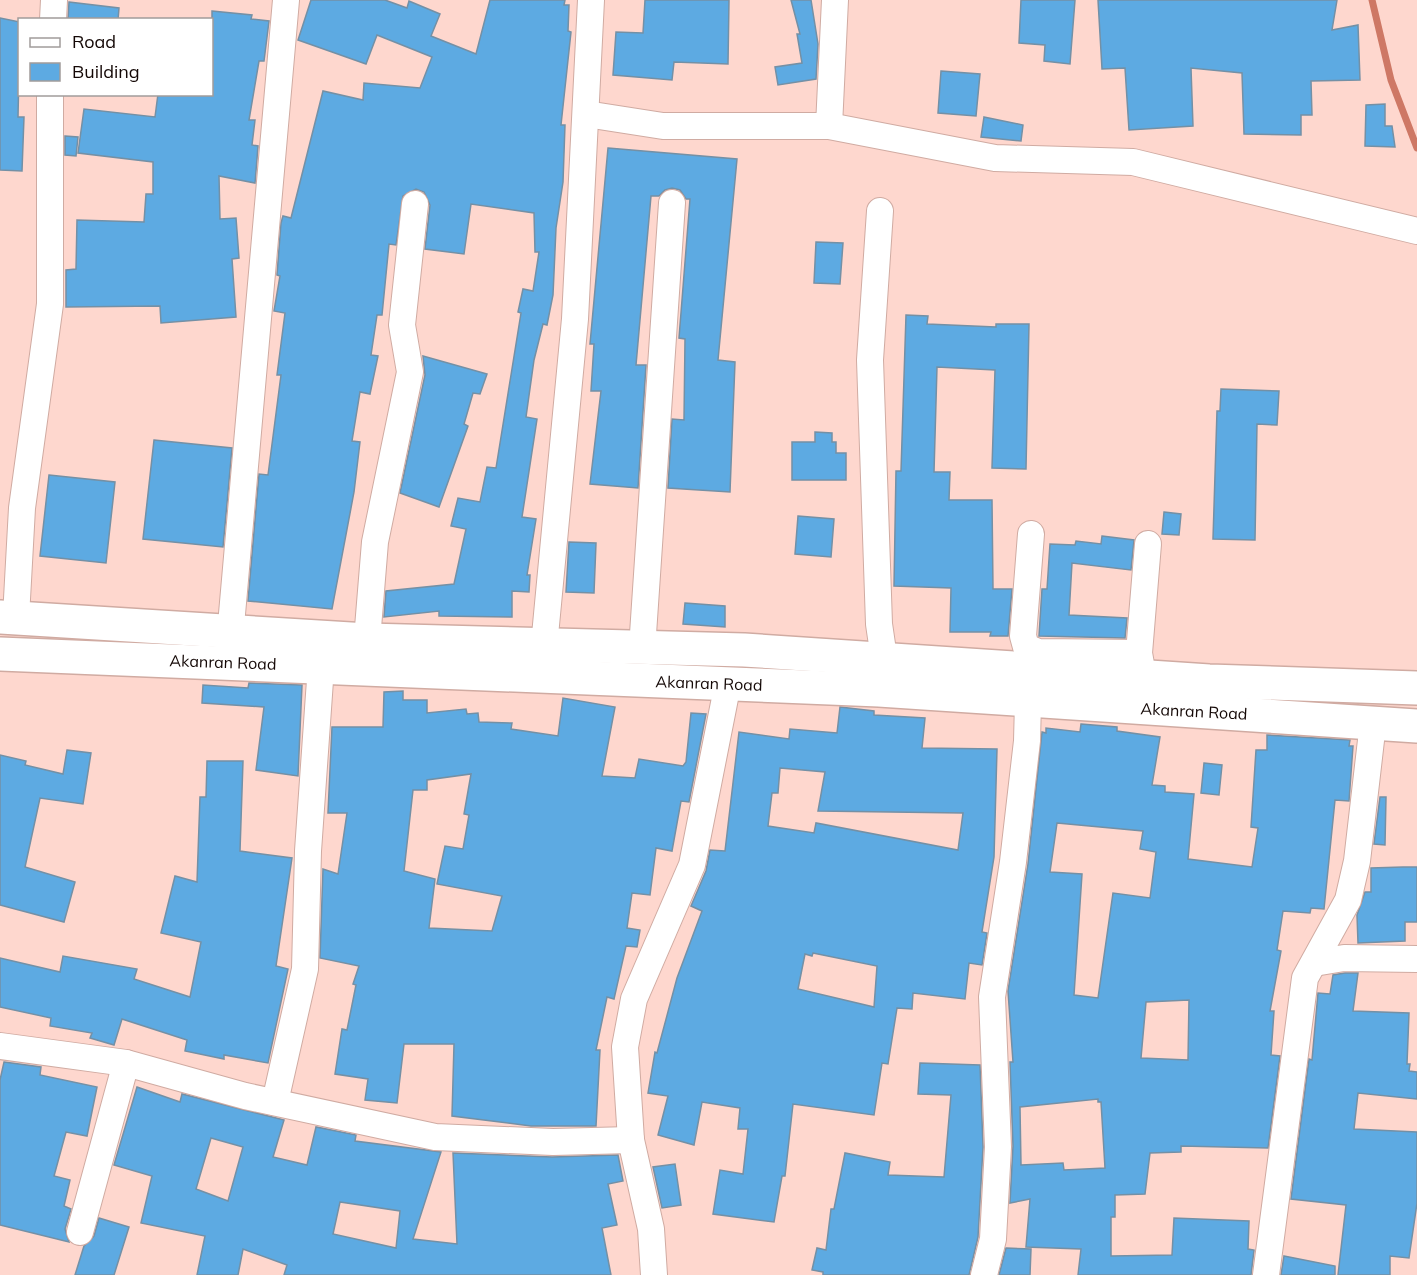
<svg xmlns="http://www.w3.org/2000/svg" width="1417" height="1275" font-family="Mulish,sans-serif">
  <rect width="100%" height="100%" fill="#fed7ce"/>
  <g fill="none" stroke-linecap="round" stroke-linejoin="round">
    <path stroke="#ce7865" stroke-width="7" d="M1372 0 1391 80 1417 148"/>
  </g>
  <g fill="#5daae2" stroke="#7490a5" stroke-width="1.5" fill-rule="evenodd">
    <path d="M311 0H385L407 8 409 1 440 14 431 36 476 54 490 0H565L564 5H569L568 31 571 32 561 125H565L563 182 556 228 553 295 547 325 543 324 534 360 526 417 537 419 522 517 536 519 527 575H530L529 592 512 591V617L439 616V611L384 617 386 591 454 584 466 529 451 526 458 498 480 502 487 467 496 468 521 313 518 312 523 289 533 291 539 252H535L534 213 471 204 464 254 425 249 430 205 424 192 416 189 403 196 396 245 389 244 382 315H377L371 355 378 356 370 394 360 392 352 441 360 442 354 492 332 609 248 601 259 474 268 475 281 375H277L285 313 274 311 280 276 277 275 281 223 283 216 291 218 323 91 363 100 364 83 420 88 432 57 377 35 366 64 298 40Z"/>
    <path d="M645 0H729L728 64 674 62 672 80 613 75 616 32 643 33Z"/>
    <path d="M791 0H811L818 44 816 79 778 85 775 67 802 63 797 34H800Z"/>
    <path d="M1021 0H1075L1070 64 1044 61 1045 45 1019 43Z"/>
    <path d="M1098 0H1337L1332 30 1358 25 1360 80 1311 81 1312 115H1301V135L1244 134 1242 73 1191 68 1193 126 1129 130 1125 68 1102 69Z"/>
    <path d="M69 2 119 8 118 20H68Z"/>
    <path d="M212 11 252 15 251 19 269 21 264 61H259L249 120H255L252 145 258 146 255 183 219 176 220 219 236 218 239 258 232 259 236 317 161 323 160 306 66 307V270L76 269 77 220 144 222 146 194H153V162L78 153 84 109 155 117 158 94H212Z"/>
    <path d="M0 18 20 22 18 117H24L22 171 0 170Z"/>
    <path d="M941 71 980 74 976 116 938 113Z"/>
    <path d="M1385 104V126H1392L1395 147 1365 146 1366 105Z"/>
    <path d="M984 117 1023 125 1021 141 981 137Z"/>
    <path d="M65 136 78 137 76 156 65 155Z"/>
    <path d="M608 148 737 159 718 360 735 362 730 492 668 488 672 419 684 420 685 339 679 338 690 199H686L680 190 672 188 665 190 659 196H651L636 365H646L638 488 590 484 601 391H591L594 344H590Z"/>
    <path d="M816 242 843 243 840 284 814 283Z"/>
    <path d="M906 315 928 316 927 324 996 327V324H1029L1026 469 992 468 995 370 937 367 934 472H950L949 500H992L993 589H1012L1008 636H990L991 632H950L951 588 894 586 896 471H901Z"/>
    <path d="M423 356 487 374 480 394 473 393 464 424 468 426 439 507 400 493 425 375Z"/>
    <path d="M1221 389 1279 391 1277 425 1257 424 1255 540 1213 539 1217 411H1220Z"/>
    <path d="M815 432 832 433V442H836V453H846V480H792V442H815Z"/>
    <path d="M154 440 232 448 223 547 143 539Z"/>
    <path d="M49 475 115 482 106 563 40 556Z"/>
    <path d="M1164 512 1181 514 1179 535 1162 534Z"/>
    <path d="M798 516 834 519 831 557 795 554Z"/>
    <path d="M1102 536 1134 540 1131 570 1072 563 1069 615 1127 618 1125 638 1039 636 1042 589H1047L1050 544 1075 545 1076 541 1101 544Z"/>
    <path d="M569 542 596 543 594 593 566 592Z"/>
    <path d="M685 603 725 606V627L683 624Z"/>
    <path d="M249 683 302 685 298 776 256 770 264 707 202 703 203 685 248 688Z"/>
    <path d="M403 691V700H427V713L466 709 467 714 478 713 479 722 512 723 511 729 558 736 563 698 615 707 602 776 635 778 639 759 683 766 686 762 691 713 706 714 689 802 681 801 672 851 656 848 650 895 632 893 627 928 640 930 637 947 626 946 614 999 607 997 596 1050H600L596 1126H531L452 1116 454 1044H404L397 1103 365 1100 368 1079 335 1074 342 1029 347 1030 356 985 353 984 359 966 320 958 323 869 338 874 347 813H328L332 727H383L384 692ZM471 774 464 814 469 815 463 849 445 846 437 884 502 896 492 931 429 928 435 879 404 871 413 790H427V780Z"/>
    <path d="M840 707 874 711V715L925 718 922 748 997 749 994 857 982 932 987 933 982 965 969 963 965 999 913 993 912 1009 897 1008 888 1064 882 1063 874 1115 793 1104 785 1176H782L774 1222 713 1214 720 1170 743 1174 748 1129H738L740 1108 702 1102 694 1145 658 1135 668 1096 648 1093 655 1052 657 1053 677 978 702 911 691 906 706 871 710 850 725 851 739 732 789 739 790 729 837 733ZM780 768 825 772 818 811 963 813 958 850 816 823 814 833 768 826 772 793H778ZM813 953 877 966 874 1007 798 989 805 954 812 956Z"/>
    <path d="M1081 724 1117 727V731L1160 737 1152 785 1165 786V792L1194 794 1188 859 1252 867 1258 828 1251 827 1256 750H1267V735L1350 740 1349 746H1353L1349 801 1335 800 1324 909 1311 908 1310 913 1283 911 1277 950 1281 951 1270 1011H1274L1271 1055 1280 1056 1268 1148 1181 1146V1152L1150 1153 1145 1194 1115 1195V1217H1111V1256L1172 1255 1174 1218 1249 1221 1248 1249 1254 1250 1251 1275H1078L1081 1249 1026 1247 1030 1199 1010 1203 1013 1146 1010 1062H1013L1008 991 1028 864 1042 732 1046 733V728L1080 732ZM1057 823 1143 831 1140 849 1156 852 1150 898 1113 893 1098 998 1074 995 1082 874 1050 872ZM1189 1000 1188 1060 1141 1058 1146 1002ZM1098 1099V1102H1101L1105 1168 1064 1170 1063 1163 1021 1165 1020 1107Z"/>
    <path d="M67 750 91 753 83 804 40 798 25 867 75 882 64 922 0 905V755L26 761 25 765 63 774Z"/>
    <path d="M207 761H243L240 851 292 858 276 966 288 969 268 1063 224 1055V1059L185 1051 187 1040 122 1019 114 1045 90 1038 92 1033 50 1026 51 1018 0 1007V958L60 972 63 956 137 969 134 979 190 997 201 942 161 933 175 876 197 882 200 797H206Z"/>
    <path d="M1204 763 1222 765 1219 795 1201 793Z"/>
    <path d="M1380 797H1386L1385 845 1374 844Z"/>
    <path d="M1403 867H1417V922H1405V941L1358 943 1357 915 1365 892H1371V868Z"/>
    <path d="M1345 973H1358L1353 1011 1409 1013 1407 1064H1410L1409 1071 1417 1072V1099L1358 1093 1354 1129 1417 1132V1203L1409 1258 1390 1256V1275H1338L1346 1205 1291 1199 1309 1059 1312 1060 1318 993 1330 994 1333 975Z"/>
    <path d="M4 1062 41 1067 40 1075 97 1087 87 1136 66 1132 54 1176 70 1180 64 1206 71 1209 65 1229 69 1242 0 1225V1080Z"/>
    <path d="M920 1063 980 1065 983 1147 978 1237 969 1275H823V1272L812 1270 817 1248 826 1250 831 1209H834L845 1153 890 1162 888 1175 944 1177 951 1095 918 1094Z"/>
    <path d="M137 1087 180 1102 182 1094 284 1120 273 1157 307 1165 316 1127 356 1135 355 1141 441 1152 413 1239 457 1244 453 1153 552 1157 618 1155 623 1181 608 1184 617 1225 602 1228 611 1275H284L287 1265 243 1249 238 1275H197L205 1236 141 1223 152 1176 114 1165ZM211 1138 243 1147 228 1201 196 1189ZM340 1202 400 1211 396 1248 333 1234Z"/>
    <path d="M675 1164 681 1205 662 1208 653 1167Z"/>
    <path d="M99 1218 129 1227 114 1275H75L84 1246 94 1236Z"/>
    <path d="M1006 1248 1031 1249 1030 1275H999Z"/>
    <path d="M1284 1256 1335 1266V1275H1281Z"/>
  </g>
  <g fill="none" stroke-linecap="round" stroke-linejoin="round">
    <g stroke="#d0aba2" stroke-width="28">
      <g id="minor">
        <path d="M53 20 54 0"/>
        <path d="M586 114 663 126H829L995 158 1133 162 1417 231"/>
        <path d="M829 126 835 0"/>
        <path d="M880 211 870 360 879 624 884 658"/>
        <path d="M1031 534 1023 636 1026 647 1038 652 1139 653"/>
        <path d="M16 617 22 508 50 304V94"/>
        <path d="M367 640 375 542 410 372 402 325 415 204"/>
        <path d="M544 646 575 319 591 0"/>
        <path d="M229 648 286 0"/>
        <path d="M642 649 672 203"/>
        <path d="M1142 670 1139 653 1148 544"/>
        <path d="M1314 963 1344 958 1417 959"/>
        <path d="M0 1046 126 1063 245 1096 435 1137 553 1142 631 1140"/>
        <path d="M275 1102 305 969 308 851 321 666"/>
        <path d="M80 1232 126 1063"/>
        <path d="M654 1275 651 1229 631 1140 625 1047 634 999 692 865 728 683"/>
        <path d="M984 1275 993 1239 998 1147 992 997 1013 862 1027 741 1028 702"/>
        <path d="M1266 1275 1305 978 1348 900 1357 861 1373 723"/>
      </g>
    </g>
    <g stroke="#d0aba2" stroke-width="36">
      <g id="major">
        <path d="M0 617 367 640 744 650 1209 681 1417 688"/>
        <path d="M0 654 879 690 1417 726"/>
      </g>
    </g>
    <use href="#minor" stroke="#fff" stroke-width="26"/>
    <use href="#major" stroke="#fff" stroke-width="33"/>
  </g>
  <g text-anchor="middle" stroke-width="6" stroke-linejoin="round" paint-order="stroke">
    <g font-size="16" fill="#140806" stroke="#fff">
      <text transform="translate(223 662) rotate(2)" y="6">Akanran Road</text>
      <text transform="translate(709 683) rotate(2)" y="6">Akanran Road</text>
      <text transform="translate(1194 711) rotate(3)" y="6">Akanran Road</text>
    </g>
  </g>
  <rect x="18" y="18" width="195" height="78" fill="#ffffff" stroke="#a19c9b" stroke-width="1.5"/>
  <rect x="30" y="38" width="30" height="9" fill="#ffffff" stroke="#a19c9b" stroke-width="1.5"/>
  <text x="72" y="48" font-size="18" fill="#140806">Road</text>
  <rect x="30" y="63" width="30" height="18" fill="#5daae2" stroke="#a19c9b" stroke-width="1.5"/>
  <text x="72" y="78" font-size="18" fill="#140806">Building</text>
</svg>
